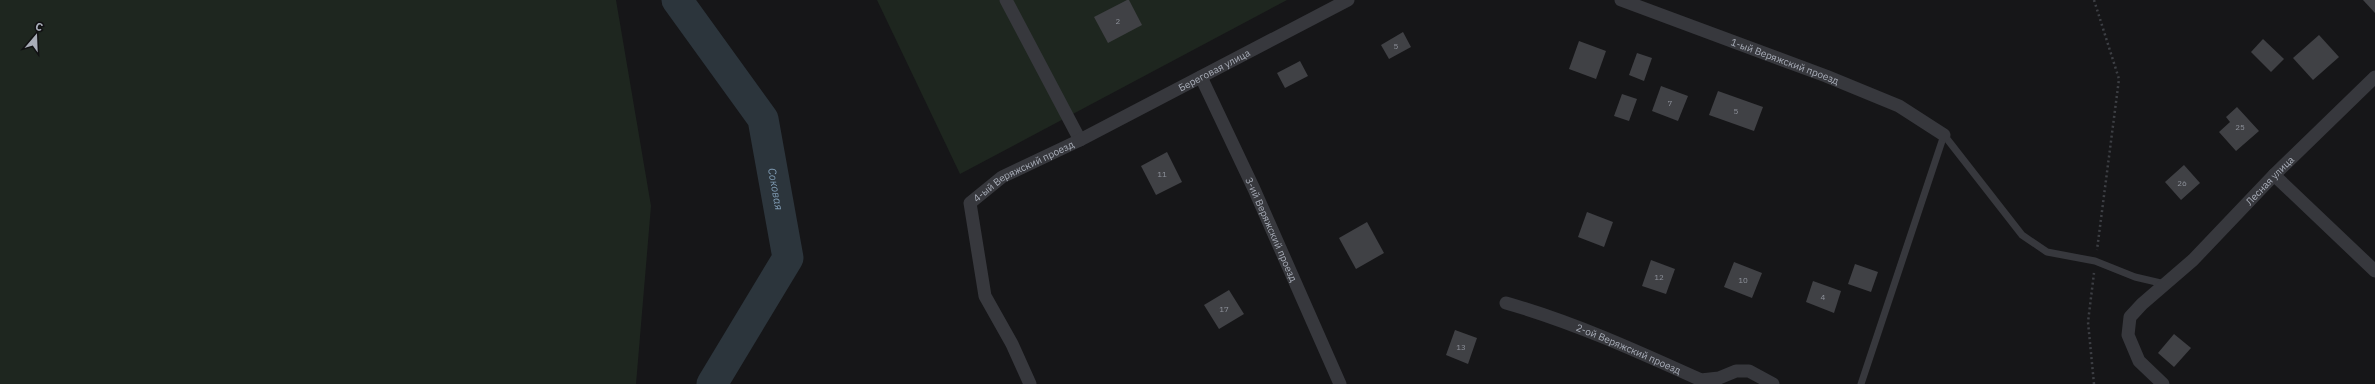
<svg xmlns="http://www.w3.org/2000/svg" width="2375" height="384" font-family="'IBM Plex Sans',sans-serif">
  <rect width="100%" height="100%" fill="#161618"/>
  <g fill="#1e261f">
    <path d="M0 0H616L651 206 636 384H0Z"/>
    <path d="M877 0H1287L960 174Z"/>
  </g>
  <g fill="none" stroke-linecap="round" stroke-linejoin="round">
    <path stroke="#2c353c" stroke-width="31" id="s1" d="M677 0 763 119 788 258 712 384"/>
  </g>
  <g fill="#404145">
    <path d="M1127 0H1129L1142 25 1108 43 1094 17Z"/>
    <path d="M2363 0H2375V13Z"/>
    <path d="M1403 32 1411 47 1389 59 1381 45Z"/>
    <path d="M2319 35 2339 57 2313 80 2293 58Z"/>
    <path d="M2263 39 2284 59 2271 72 2251 52Z"/>
    <path d="M1579 41 1606 51 1596 79 1569 69Z"/>
    <path d="M1637 53 1652 58 1644 81 1629 75Z"/>
    <path d="M1300 61 1308 76 1285 88 1277 73Z"/>
    <path d="M1661 86 1688 96 1678 121 1652 111Z"/>
    <path d="M1718 91 1763 107 1754 131 1709 115Z"/>
    <path d="M1622 94 1637 99 1629 121 1614 116Z"/>
    <path d="M2237 107 2259 131 2236 151 2219 132 2230 122 2226 117Z"/>
    <path d="M1167 152 1182 182 1156 195 1141 166Z"/>
    <path d="M2184 165 2200 183 2181 200 2165 182Z"/>
    <path d="M1587 212 1613 222 1604 247 1578 237Z"/>
    <path d="M1367 222 1384 253 1356 269 1339 238Z"/>
    <path d="M1651 260 1675 269 1666 294 1642 286Z"/>
    <path d="M1734 262 1762 273 1752 298 1724 287Z"/>
    <path d="M1855 264 1878 272 1871 292 1848 284Z"/>
    <path d="M1813 281 1841 291 1834 313 1806 302Z"/>
    <path d="M1229 290 1244 314 1219 329 1204 305Z"/>
    <path d="M1455 330 1477 338 1468 364 1446 355Z"/>
    <path d="M2174 334 2191 348 2174 367 2158 353Z"/>
  </g>
  <g fill="none" stroke-linecap="round" stroke-linejoin="round">
    <g stroke="#3d3f44" stroke-width="2.5" stroke-dasharray="2 3" stroke-linecap="butt">
      <path d="M2094 0 2119 79 2097 250"/>
      <path d="M2094 384 2088 322 2094 273"/>
    </g>
    <g stroke="#37383d" stroke-width="7">
      <path d="M1944 135 2022 235 2047 252 2095 261 2135 277 2165 284"/>
      <path d="M1861 384 1944 135"/>
    </g>
    <g stroke="#37383d" stroke-width="13">
      <path d="M1006 0 1080 140"/>
      <path id="s2" d="M1621 0 1826 76 1899 106 1944 135"/>
      <path id="s3" d="M1201 77 1254 189 1340 384"/>
      <path d="M2274 175 2375 271"/>
      <path id="s4" d="M1506 303C1573 322 1637 351 1701 380L1719 378 1736 371H1749L1773 384"/>
      <path id="s5" d="M1030 384 1012 344 985 296 970 203 1002 177 1080 140 1348 0"/>
      <path id="s6" d="M2163 384 2139 361 2128 335 2130 317 2142 304 2193 260 2274 175 2375 77"/>
    </g>
  </g>
  <g text-anchor="middle" stroke-width="3" stroke-linejoin="round" paint-order="stroke">
    <g font-size="8" fill="#8e929b">
      <text x="1118" y="24">2</text>
      <text x="1396" y="49">5</text>
      <text x="1670" y="106">7</text>
      <text x="1736" y="114">5</text>
      <text x="2240" y="130">25</text>
      <text x="1162" y="177">11</text>
      <text x="2182" y="186">26</text>
      <text x="1659" y="280">12</text>
      <text x="1743" y="283">10</text>
      <text x="1823" y="300">4</text>
      <text x="1224" y="312">17</text>
      <text x="1461" y="350">13</text>
    </g>
    <g font-size="10" fill="#a8adb8" stroke="#111113">
      <text dy="4" stroke="none"><textPath href="#s2" startOffset="175">1-ый Веряжский проезд</textPath></text>
      <text dy="4" stroke="none"><textPath href="#s5" startOffset="472">Береговая улица</textPath></text>
      <text dy="4" stroke="none"><textPath href="#s5" startOffset="256">4-ый Веряжский проезд</textPath></text>
      <text dy="4" stroke="none"><textPath href="#s6" startOffset="275">Лесная улица</textPath></text>
      <text dy="4" stroke="none"><textPath href="#s3" startOffset="168">3-ий Веряжский проезд</textPath></text>
      <text dy="4" stroke="none"><textPath href="#s4" startOffset="131">2-ой Веряжский проезд</textPath></text>
    </g>
    <g font-size="11" font-style="italic" fill="#7f9bb3" stroke="#111113">
      <text dy="4" stroke="none"><textPath href="#s1" startOffset="218">Соковая</textPath></text>
    </g>
  </g>
  <g transform="translate(36 36) rotate(19)" stroke="#111113" stroke-width="3" paint-order="stroke">
  <path d="M0-3L7 15L0 10L-7 15Z" fill="#a8adb8"/>
  <text y="-6" font-size="11" font-weight="bold" text-anchor="middle" fill="#a8adb8">С</text>
  </g>
</svg>
